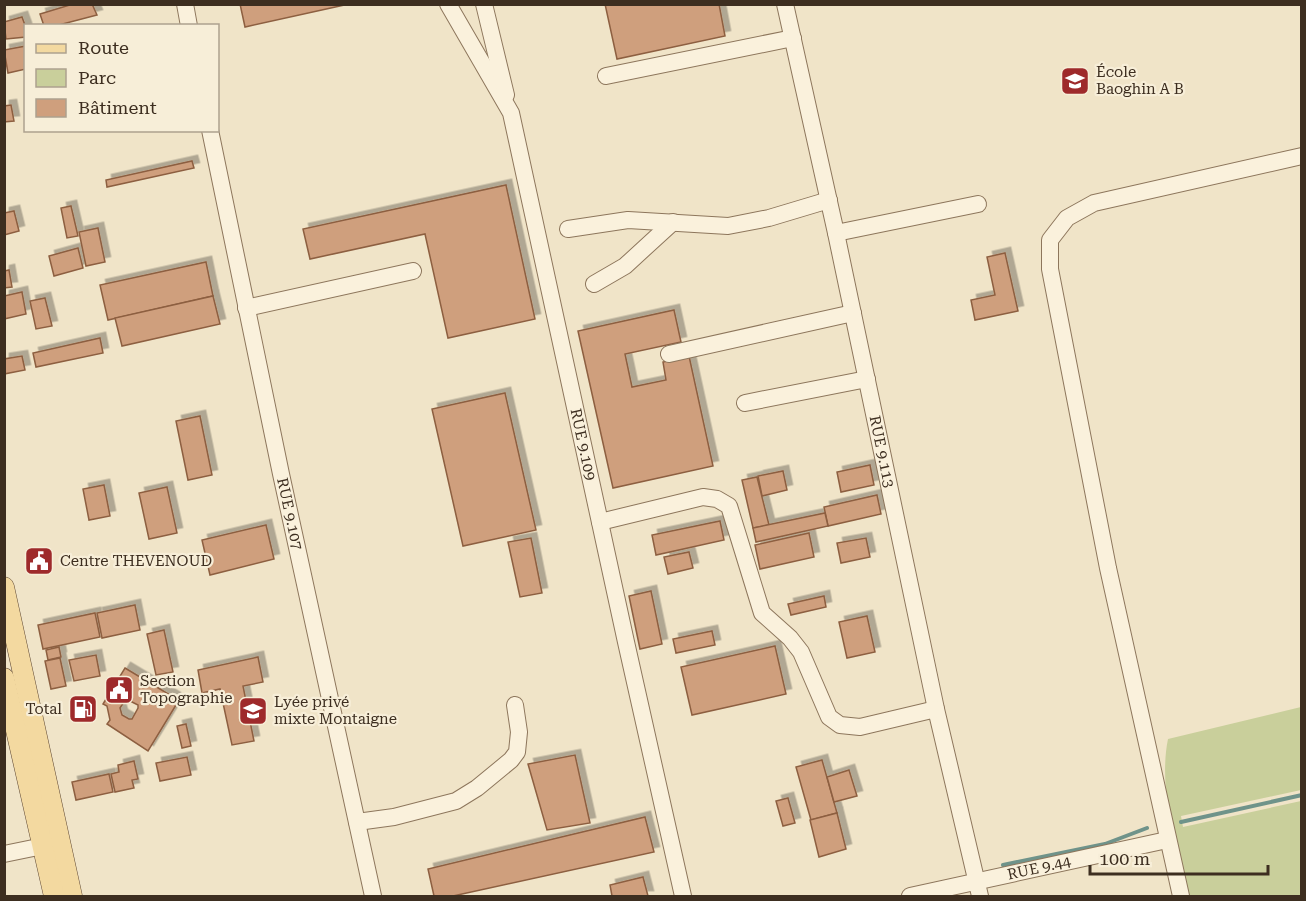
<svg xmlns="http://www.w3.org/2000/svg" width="1306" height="901" font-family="'Roboto Serif',serif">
  <defs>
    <filter id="shadow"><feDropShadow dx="5.5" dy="-5.5" stdDeviation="0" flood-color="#0004"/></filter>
  </defs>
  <rect width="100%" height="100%" fill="#f0e4c8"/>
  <path fill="#c9cf9b" d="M1301 707V790L1181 816 1183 827 1301 801V896H1188C1176 848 1158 788 1168 739Z"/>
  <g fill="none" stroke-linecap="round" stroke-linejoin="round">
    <g stroke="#6f938a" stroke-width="4">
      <path d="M1181 822 1302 795"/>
      <path d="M1003 865 1105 844 1147 828"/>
    </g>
  </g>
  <g fill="#cf9f7d" stroke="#8d5f41" stroke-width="1.5" fill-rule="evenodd" filter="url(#shadow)">
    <path d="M73 4H92L97 15 55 26H44L40 14Z"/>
    <path d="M240 4H349L245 27Z"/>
    <path d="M605 4H719L725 36 617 59Z"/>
    <path d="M22 17 26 28V37L6 39 4 22Z"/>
    <path d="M26 46V69L8 73 4 50Z"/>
    <path d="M11 105 14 121 4 122V106Z"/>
    <path d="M192 161 194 168 107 187 106 180Z"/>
    <path d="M506 185 535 319 448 338 425 234 310 259 303 229Z"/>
    <path d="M71 206 78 236 67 238 61 208Z"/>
    <path d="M14 211 19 231 4 235V213Z"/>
    <path d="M98 228 105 262 86 266 79 232Z"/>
    <path d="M78 248 83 268 54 276 49 256Z"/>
    <path d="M1005 253 1018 311 975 320 971 300 995 295 987 257Z"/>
    <path d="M206 262 213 296 108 320 100 285Z"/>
    <path d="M9 270 12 287 4 288V271Z"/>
    <path d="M22 292 26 314 4 319V296Z"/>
    <path d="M213 296 220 324 122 346 115 318Z"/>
    <path d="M45 298 52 326 36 329 30 301Z"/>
    <path d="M674 310 681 342 625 354 632 387 666 380 663 362 689 356 713 466 613 488 578 331Z"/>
    <path d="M100 338 103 353 36 367 33 353Z"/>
    <path d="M22 356 25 370 4 374V359Z"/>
    <path d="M505 393 536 530 463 546 432 409Z"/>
    <path d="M200 416 212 475 188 480 176 421Z"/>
    <path d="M870 465 874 485 841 492 837 472Z"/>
    <path d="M783 471 787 490 762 496 758 476Z"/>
    <path d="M757 477 769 525 753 528 742 480Z"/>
    <path d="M104 485 110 516 89 520 83 489Z"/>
    <path d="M167 487 177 533 149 539 139 493Z"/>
    <path d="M877 495 881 514 828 526 824 507Z"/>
    <path d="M825 513 828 526 756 542 753 528Z"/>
    <path d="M720 521 724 540 656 555 652 535Z"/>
    <path d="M266 525 274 559 210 575 202 540Z"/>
    <path d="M809 533 814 557 760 569 755 545Z"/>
    <path d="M531 538 542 593 520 597 508 542Z"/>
    <path d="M866 538 870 557 841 563 837 543Z"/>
    <path d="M689 552 693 568 668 574 664 557Z"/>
    <path d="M651 591 662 644 640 649 629 596Z"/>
    <path d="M824 596 826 607 791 615 788 604Z"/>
    <path d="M135 605 140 630 102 638 97 613Z"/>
    <path d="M95 613 100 637 43 649 38 625Z"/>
    <path d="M867 616 875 652 847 658 839 622Z"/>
    <path d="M164 630 173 672 156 675 147 634Z"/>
    <path d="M712 631 715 645 676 653 673 639Z"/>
    <path d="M775 646 786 694 692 715 681 667Z"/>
    <path d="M59 647 61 657 48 660 46 650Z"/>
    <path d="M96 655 100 676 74 681 69 660Z"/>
    <path d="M258 657 263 682 243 686 254 741 232 745 220 689 202 693 198 670Z"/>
    <path d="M60 658 66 686 51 689 45 661Z"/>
    <path d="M125 668 175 698 176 705 148 751 107 724 110 720 107 706 103 704ZM126 699 138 705V708L132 719H129L122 715 120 708Z"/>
    <path d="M186 724 191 746 182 748 177 726Z"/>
    <path d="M575 755 590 823 547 830 528 764Z"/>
    <path d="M187 757 191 775 160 781 156 763Z"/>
    <path d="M822 760 837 813 811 820 796 767Z"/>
    <path d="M134 761 138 779 132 780 134 788 115 792 111 774 119 772 118 765Z"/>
    <path d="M849 770 857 796 834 802 827 777Z"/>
    <path d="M109 774 113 792 76 800 72 782Z"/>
    <path d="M788 798 795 823 783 826 776 801Z"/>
    <path d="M837 813 846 849 819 857 810 820Z"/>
    <path d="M645 817 654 852 453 896H434L428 869Z"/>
    <path d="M643 877 648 896H612L610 885Z"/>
  </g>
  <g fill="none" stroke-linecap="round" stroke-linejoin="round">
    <g stroke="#8d765c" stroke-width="18">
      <g id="minor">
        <path d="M185 4 189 26"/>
        <path id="s1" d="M448 4 511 113 626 642 683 896"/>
        <path d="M484 4 506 95"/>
        <path id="s2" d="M785 4 836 233 936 709 980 896"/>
        <path d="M606 76 793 38"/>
        <path id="s3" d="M210 130 281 474 373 896"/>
        <path d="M568 229 628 220 728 226 769 218 829 200"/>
        <path d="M836 233 978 204"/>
        <path d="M594 284 625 266 673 222"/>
        <path d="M246 308 413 271"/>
        <path d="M669 354 853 313"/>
        <path d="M745 403 867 379"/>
        <path d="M600 522 703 497 717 499 729 506 762 613 790 638 801 652 829 717 840 725 860 727 936 709"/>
        <path d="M357 822 394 817 456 801 477 788 511 760 517 752 519 732 515 705"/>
        <path d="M4 854 43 846"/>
        <path id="s4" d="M910 896 1167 840"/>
        <path d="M1181 896 1108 568 1050 269V240L1067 218 1094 203 1302 156"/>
      </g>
    </g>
    <g stroke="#5b4430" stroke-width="21">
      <g id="major">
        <path d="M4 587 72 896"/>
        <path d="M4 678 54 896"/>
      </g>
    </g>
    <use href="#minor" stroke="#faf1dc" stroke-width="16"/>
    <use href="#major" stroke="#f3d9a0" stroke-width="20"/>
  </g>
  <defs>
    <g id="school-square" transform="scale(1.5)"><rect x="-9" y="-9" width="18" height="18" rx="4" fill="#9e2a2b" stroke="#f7eed8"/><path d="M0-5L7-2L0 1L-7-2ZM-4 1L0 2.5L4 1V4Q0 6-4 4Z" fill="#fff"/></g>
    <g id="civic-square" transform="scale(1.5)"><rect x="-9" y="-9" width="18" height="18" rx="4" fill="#9e2a2b" stroke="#f7eed8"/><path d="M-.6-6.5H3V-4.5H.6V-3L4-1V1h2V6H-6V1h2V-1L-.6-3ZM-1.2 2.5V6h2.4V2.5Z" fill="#fff"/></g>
    <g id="fuel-square" transform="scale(1.5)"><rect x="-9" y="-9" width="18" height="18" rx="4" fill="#9e2a2b" stroke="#f7eed8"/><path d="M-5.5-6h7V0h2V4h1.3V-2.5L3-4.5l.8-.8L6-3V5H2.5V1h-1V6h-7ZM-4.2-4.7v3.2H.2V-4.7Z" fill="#fff"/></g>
  </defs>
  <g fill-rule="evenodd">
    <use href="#school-square" x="1075" y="81"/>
    <use href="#civic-square" x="39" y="561"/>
    <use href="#civic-square" x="119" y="690"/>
    <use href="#fuel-square" x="83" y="709"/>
    <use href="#school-square" x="253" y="711"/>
  </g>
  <g text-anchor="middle" stroke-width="4.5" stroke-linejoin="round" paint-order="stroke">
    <g font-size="15" fill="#3d2e20" stroke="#f7eed8" text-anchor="start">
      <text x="1096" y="77">École<tspan x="1096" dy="17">Baoghin A B</tspan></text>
      <text x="60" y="566">Centre THEVENOUD</text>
      <text x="140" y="686">Section<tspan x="140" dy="17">Topographie</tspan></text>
      <text x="274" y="707">Lyée privé<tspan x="274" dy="17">mixte Montaigne</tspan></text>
      <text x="62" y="714" text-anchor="end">Total</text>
    </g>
    <g font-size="15" fill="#3d2e20" stroke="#f7eed8">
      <text dy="5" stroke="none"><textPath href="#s1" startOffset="465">RUE 9.109</textPath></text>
      <text dy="5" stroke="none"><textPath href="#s2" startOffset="458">RUE 9.113</textPath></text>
      <text dy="5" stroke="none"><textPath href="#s3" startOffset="392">RUE 9.107</textPath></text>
      <text dy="5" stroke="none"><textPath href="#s4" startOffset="132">RUE 9.44</textPath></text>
    </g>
  </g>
  <rect width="1306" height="901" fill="none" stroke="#3d2e20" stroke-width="12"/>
  <rect x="24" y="24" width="195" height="108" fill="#f7eed8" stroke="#ada18e" stroke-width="1.5"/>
  <rect x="36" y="44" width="30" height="9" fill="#f3d9a0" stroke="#ada18e" stroke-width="1.5"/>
  <text x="78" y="54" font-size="18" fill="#3d2e20">Route</text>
  <rect x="36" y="69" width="30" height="18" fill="#c9cf9b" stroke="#ada18e" stroke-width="1.5"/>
  <text x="78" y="84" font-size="18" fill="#3d2e20">Parc</text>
  <rect x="36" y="99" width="30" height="18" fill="#cf9f7d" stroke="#ada18e" stroke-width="1.5"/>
  <text x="78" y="114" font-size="18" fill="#3d2e20">Bâtiment</text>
  <path d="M1090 865v9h178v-9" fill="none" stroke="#3d2e20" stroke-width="3"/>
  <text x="1099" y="865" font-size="18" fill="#3d2e20" stroke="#f7eed8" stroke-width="4.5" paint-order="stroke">100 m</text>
</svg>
